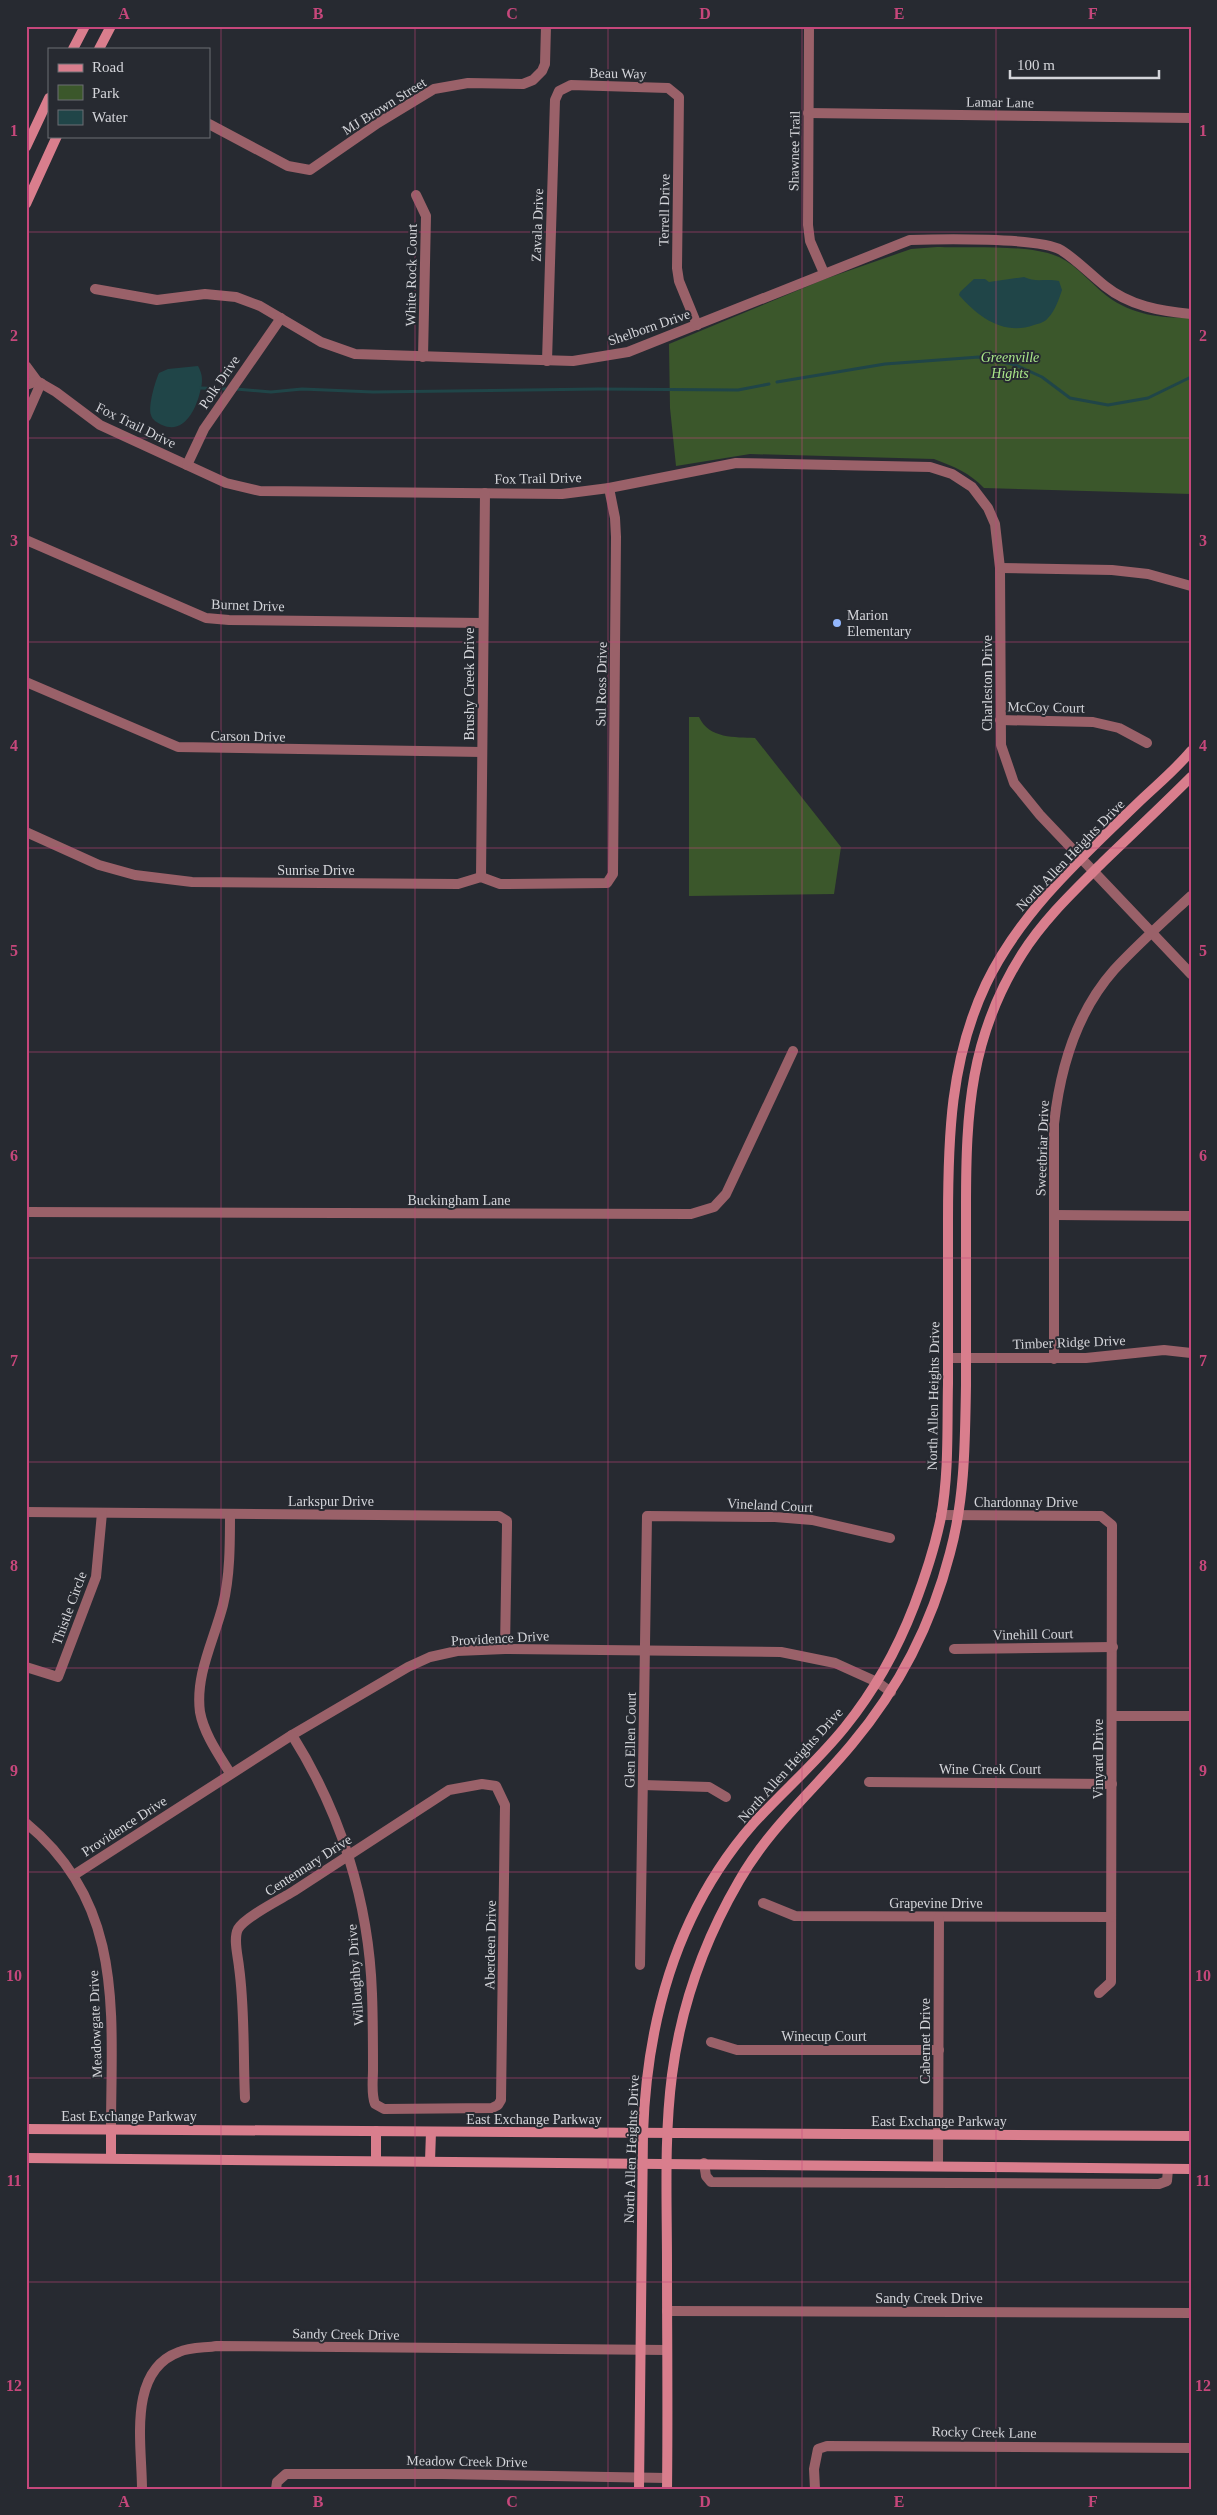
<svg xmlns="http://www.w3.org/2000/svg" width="1217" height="2515" font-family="'Times New Roman',serif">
  <rect width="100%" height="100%" fill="#272a31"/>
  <g fill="#3b572b">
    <path d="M937 247C970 248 1030 244 1059 257 1078 266 1091 284 1107 296 1132 315 1160 318 1191 318V494L984 488C970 473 953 466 934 459L750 454 676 466 670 408 669 344 825 279 911 249Z"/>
    <path d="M699 717C709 739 735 737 755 738L841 847 834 894 689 896V717Z"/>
  </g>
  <g fill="#204548">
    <path d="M1024 277C1036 283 1046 278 1059 281L1062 290C1059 299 1055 311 1048 318 1045 322 1038 324 1034 325 1004 336 978 317 959 295L960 292 974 279H985L989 282Z"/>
    <path d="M198 366C203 375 203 382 200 392 196 409 184 435 162 425 158 423 152 420 151 415 148 406 155 382 159 373L168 369Z"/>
  </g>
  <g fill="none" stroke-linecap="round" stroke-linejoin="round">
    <g stroke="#204548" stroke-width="3">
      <path d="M777 382 885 364 979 357 1016 365 1042 377 1070 398 1108 405 1148 398 1191 377"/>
      <path d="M201 388 229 389"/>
      <path d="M236 389 271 392 302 389 373 392 598 389 738 390 769 384"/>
    </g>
    <g stroke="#9a6169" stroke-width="10">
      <path d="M809 26 808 225 810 241 824 273"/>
      <path d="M808 113 1191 118"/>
      <path d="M209 124 288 166 310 170 378 123 434 89 468 83 523 84 533 80 542 71 545 64 546 26"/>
      <path d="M416 195 426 216 423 357"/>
      <path d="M95 289 157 300 205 294 236 297 260 306 321 342 355 354 573 361 628 352 910 240C938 239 1039 237 1061 250 1077 260 1091 275 1105 286 1130 306 1160 311 1191 314"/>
      <path d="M547 361 555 100 559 91 571 85 668 88 679 97 677 268 679 281 697 325"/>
      <path d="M26 366 37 381 56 392 100 425 226 483 260 491 562 494 609 488 736 463 930 467 952 474 972 487 988 508 995 524 1000 568 1001 745 1014 783 1040 815 1191 974"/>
      <path d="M26 385 37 381"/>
      <path d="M26 417 41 383"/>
      <path d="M187 465 204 429 281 318"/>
      <path d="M26 540 206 618 229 620 483 623"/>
      <path d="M1000 568 1112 570 1148 574 1191 586"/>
      <path d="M26 682 178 747 482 752"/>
      <path d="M1000 720 1093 722 1119 728 1147 743"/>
      <path d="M26 832 99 865 135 875 192 882 458 884 481 877 500 884 607 883 613 874 616 537 615 518 609 488"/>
      <path d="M481 877 485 493"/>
      <path d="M26 1212 691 1214 714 1207 726 1194 793 1051"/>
      <path d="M1054 1215 1191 1216"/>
      <path d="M948 1358H1086L1164 1350 1191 1353"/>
      <path d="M1054 1359V1124C1060 1069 1076 1013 1114 970 1138 944 1165 920 1191 896"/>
      <path d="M26 1512 499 1516 507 1521V1526L505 1649"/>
      <path d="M230 1514C230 1544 230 1576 223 1605 214 1640 195 1675 200 1712 204 1734 219 1755 230 1773"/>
      <path d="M941 1515 1101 1516 1112 1525 1111 1982 1099 1993"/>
      <path d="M954 1649 1113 1647"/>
      <path d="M26 1667 58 1677 96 1577 102 1513"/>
      <path d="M1112 1716H1191"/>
      <path d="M869 1782 1112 1784"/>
      <path d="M643 1785 709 1787 726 1797"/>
      <path d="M26 1823C126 1905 111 2015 111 2130"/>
      <path d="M74 1875 292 1735 408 1667 430 1657 457 1651 505 1649 781 1652 835 1663 877 1682 891 1692"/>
      <path d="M763 1903 795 1916 1111 1917"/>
      <path d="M640 1965 647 1516 775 1517 812 1520 890 1538"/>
      <path d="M711 2042 737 2050H939"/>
      <path d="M245 2098C243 2054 245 2010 239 1967 238 1956 233 1939 238 1929 244 1918 277 1901 289 1894L294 1891 449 1790 482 1784 496 1786 505 1805 501 2100 498 2105 492 2108 384 2109 375 2104C371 2094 373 2080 373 2070 373 2044 373 2019 372 1994 369 1902 341 1813 292 1735"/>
      <path d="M704 2163 706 2176 711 2182 1159 2184 1167 2181 1168 2169"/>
      <path d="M938 2166 939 1917"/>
      <path d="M667 2311 1191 2313"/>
      <path d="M142 2489C142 2445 127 2371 179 2352 190 2347 205 2348 217 2346L667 2350"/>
      <path d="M276 2489 277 2482 286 2474H442L667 2478"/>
      <path d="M815 2489 814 2469 818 2449 827 2446 1191 2448"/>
    </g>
    <g stroke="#d97e8d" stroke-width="10">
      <path d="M73 49 85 26"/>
      <path d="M99 49 111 26"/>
      <path d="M26 147 49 98"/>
      <path d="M26 204 57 136"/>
      <path d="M26 2129 1191 2136"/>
      <path d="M111 2130V2158"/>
      <path d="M376 2131V2161"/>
      <path d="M26 2158 1191 2169"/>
      <path d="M430 2161 431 2132"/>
      <path d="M639 2489 643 2133C647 2019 677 1911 753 1824 783 1791 817 1762 845 1727 874 1691 897 1650 914 1606 925 1577 935 1547 941 1517 949 1473 947 1428 948 1384 948 1330 948 1275 948 1220 948 1138 950 1060 986 984 1021 911 1083 856 1141 800 1158 784 1176 769 1191 751"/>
      <path d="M667 2489C668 2414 667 2338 667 2263 667 2201 664 2137 672 2075 681 2006 704 1941 739 1881 769 1828 814 1790 852 1744 899 1688 932 1623 950 1553 965 1498 965 1442 966 1385 966 1325 966 1266 966 1206 966 1112 970 1036 1022 954 1044 919 1074 891 1103 862 1132 834 1162 806 1191 777"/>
    </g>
  </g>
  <path fill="none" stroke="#c6477b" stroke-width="1" stroke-opacity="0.55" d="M221 26V2489M415 26V2489M608 26V2489M802 26V2489M996 26V2489M26 232H1191M26 438H1191M26 642H1191M26 848H1191M26 1052H1191M26 1258H1191M26 1462H1191M26 1668H1191M26 1872H1191M26 2078H1191M26 2282H1191"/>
  <circle fill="#93b7fd" stroke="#272a31" stroke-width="2" cx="837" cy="623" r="5"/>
  <g text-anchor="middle" stroke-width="4" stroke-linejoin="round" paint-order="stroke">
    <g font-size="14" fill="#d4d5da" stroke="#272a31">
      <text transform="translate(618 73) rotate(1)" y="5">Beau Way</text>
      <text transform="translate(1000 102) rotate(1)" y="5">Lamar Lane</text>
      <text transform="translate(384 106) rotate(-32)" y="5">MJ Brown Street</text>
      <text transform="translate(794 151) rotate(-89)" y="5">Shawnee Trail</text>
      <text transform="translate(664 210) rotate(-89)" y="5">Terrell Drive</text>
      <text transform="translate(537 225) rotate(-88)" y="5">Zavala Drive</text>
      <text transform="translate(411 275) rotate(-89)" y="5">White Rock Court</text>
      <text transform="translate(649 327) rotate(-19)" y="5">Shelborn Drive</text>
      <text transform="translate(219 382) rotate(-56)" y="5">Polk Drive</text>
      <text transform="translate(136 425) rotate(26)" y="5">Fox Trail Drive</text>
      <text transform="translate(538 478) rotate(-1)" y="5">Fox Trail Drive</text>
      <text transform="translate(248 605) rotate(2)" y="5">Burnet Drive</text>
      <text transform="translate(987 683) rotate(-90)" y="5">Charleston Drive</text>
      <text transform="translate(469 684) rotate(-90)" y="5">Brushy Creek Drive</text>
      <text transform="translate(601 684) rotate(-89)" y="5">Sul Ross Drive</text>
      <text transform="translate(1046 707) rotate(1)" y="5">McCoy Court</text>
      <text transform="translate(248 736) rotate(1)" y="5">Carson Drive</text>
      <text transform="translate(1070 855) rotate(-46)" y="5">North Allen Heights Drive</text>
      <text x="316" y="875">Sunrise Drive</text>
      <text transform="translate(1042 1148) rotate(-88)" y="5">Sweetbriar Drive</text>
      <text x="459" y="1205">Buckingham Lane</text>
      <text transform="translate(1069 1342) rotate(-2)" y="5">Timber Ridge Drive</text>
      <text transform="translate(933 1396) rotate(-89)" y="5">North Allen Heights Drive</text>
      <text x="331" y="1506">Larkspur Drive</text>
      <text x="1026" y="1507">Chardonnay Drive</text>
      <text transform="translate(770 1505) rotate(3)" y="5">Vineland Court</text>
      <text transform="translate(69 1608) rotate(-70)" y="5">Thistle Circle</text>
      <text transform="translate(1033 1634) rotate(-1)" y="5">Vinehill Court</text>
      <text transform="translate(500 1638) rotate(-3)" y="5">Providence Drive</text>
      <text transform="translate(630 1740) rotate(-89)" y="5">Glen Ellen Court</text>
      <text transform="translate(1098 1759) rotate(-90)" y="5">Vinyard Drive</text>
      <text transform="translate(790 1765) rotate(-48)" y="5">North Allen Heights Drive</text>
      <text x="990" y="1774">Wine Creek Court</text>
      <text transform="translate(124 1826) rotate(-33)" y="5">Providence Drive</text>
      <text transform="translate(308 1865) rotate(-33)" y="5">Centennary Drive</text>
      <text x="936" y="1908">Grapevine Drive</text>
      <text transform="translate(490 1945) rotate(-89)" y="5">Aberdeen Drive</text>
      <text transform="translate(355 1975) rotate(-94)" y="5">Willoughby Drive</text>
      <text transform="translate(95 2024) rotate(-92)" y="5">Meadowgate Drive</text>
      <text x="824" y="2041">Winecup Court</text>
      <text transform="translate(925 2041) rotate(-90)" y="5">Cabernet Drive</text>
      <text x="129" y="2121">East Exchange Parkway</text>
      <text x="534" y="2124">East Exchange Parkway</text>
      <text x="939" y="2126">East Exchange Parkway</text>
      <text transform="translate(631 2149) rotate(-88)" y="5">North Allen Heights Drive</text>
      <text x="929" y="2303">Sandy Creek Drive</text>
      <text transform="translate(346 2334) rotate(1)" y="5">Sandy Creek Drive</text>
      <text transform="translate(984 2432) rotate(1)" y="5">Rocky Creek Lane</text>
      <text transform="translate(467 2461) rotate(1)" y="5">Meadow Creek Drive</text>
    </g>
    <g font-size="14" font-style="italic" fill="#abe88a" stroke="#272a31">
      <text x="1010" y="362">Greenville<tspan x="1010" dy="16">Hights</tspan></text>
    </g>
    <g font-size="14" fill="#d4d5da" stroke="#272a31" text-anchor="start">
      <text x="847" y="620">Marion<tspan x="847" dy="16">Elementary</tspan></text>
    </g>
  </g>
  <rect width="1217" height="2515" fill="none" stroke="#272a31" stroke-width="55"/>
  <rect x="48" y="48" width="162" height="90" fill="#272a31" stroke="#6c6e75"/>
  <rect x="58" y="64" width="25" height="8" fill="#d97e8d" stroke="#6c6e75"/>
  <text x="92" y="72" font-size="15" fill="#d4d5da">Road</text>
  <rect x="58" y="85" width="25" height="15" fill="#3b572b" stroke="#6c6e75"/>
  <text x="92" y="98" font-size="15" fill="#d4d5da">Park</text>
  <rect x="58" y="110" width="25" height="15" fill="#204548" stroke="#6c6e75"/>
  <text x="92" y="122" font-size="15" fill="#d4d5da">Water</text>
  <path d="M1010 70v8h149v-8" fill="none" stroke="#d4d5da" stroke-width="2.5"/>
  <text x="1017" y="70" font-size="15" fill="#d4d5da" stroke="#272a31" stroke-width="4" paint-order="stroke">100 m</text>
  <rect x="28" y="28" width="1162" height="2460" fill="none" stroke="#c6477b" stroke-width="2"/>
  <g font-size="16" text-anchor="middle" font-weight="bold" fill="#c6477b">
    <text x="124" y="19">A</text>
    <text x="318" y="19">B</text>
    <text x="512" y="19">C</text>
    <text x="705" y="19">D</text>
    <text x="899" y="19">E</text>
    <text x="1093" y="19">F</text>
    <text x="14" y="136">1</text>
    <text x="1203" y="136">1</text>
    <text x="14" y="341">2</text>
    <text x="1203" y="341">2</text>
    <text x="14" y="546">3</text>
    <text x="1203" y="546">3</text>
    <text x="14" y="751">4</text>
    <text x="1203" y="751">4</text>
    <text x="14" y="956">5</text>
    <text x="1203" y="956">5</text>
    <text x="14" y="1161">6</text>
    <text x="1203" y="1161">6</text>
    <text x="14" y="1366">7</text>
    <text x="1203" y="1366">7</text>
    <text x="14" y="1571">8</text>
    <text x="1203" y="1571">8</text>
    <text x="14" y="1776">9</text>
    <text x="1203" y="1776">9</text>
    <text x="14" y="1981">10</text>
    <text x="1203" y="1981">10</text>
    <text x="14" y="2186">11</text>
    <text x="1203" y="2186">11</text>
    <text x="14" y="2391">12</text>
    <text x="1203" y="2391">12</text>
    <text x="124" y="2507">A</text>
    <text x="318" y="2507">B</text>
    <text x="512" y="2507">C</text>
    <text x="705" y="2507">D</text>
    <text x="899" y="2507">E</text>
    <text x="1093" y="2507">F</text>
  </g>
</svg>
